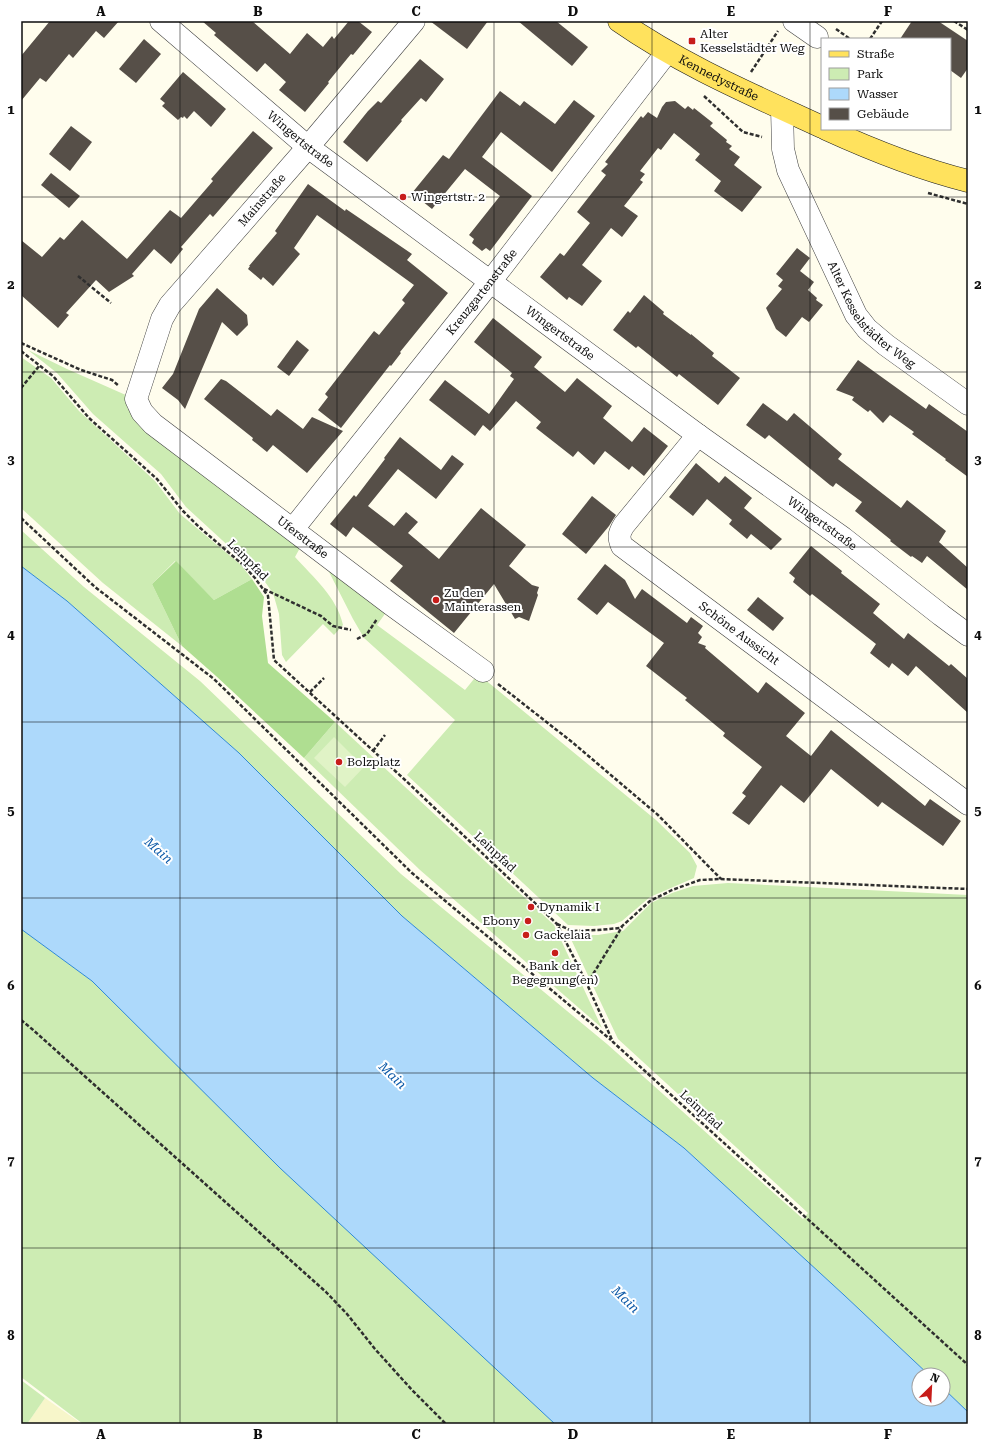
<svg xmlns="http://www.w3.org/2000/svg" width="989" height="1445" font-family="'Roboto Serif',serif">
  <rect width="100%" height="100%" fill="#fffded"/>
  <path fill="#f7f6ca" d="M45 1398 82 1424H27Z"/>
  <g fill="#cdecb3">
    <path d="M28 350 67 369 128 396 127 408 147 426 301 546 295 557C313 577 337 597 343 625L334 635 323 624 286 662 282 655 279 614 273 593 260 575 186 507 161 474 93 414 57 373Z"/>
    <path d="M21 357 51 378 79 411 155 481 180 514 241 565 252 579 214 600 175 561 152 584 182 646 103 583 21 508Z"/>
    <path d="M21 530 84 587 200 681 401 874 607 1044 803 1219 808 1213 618 1039 569 935H598L623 931 651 903 672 893 693 886 728 883 968 895V1412L943 1388V1375H929L844 1295 684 1148 593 1078 402 916 239 753 67 601 21 566Z"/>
    <path d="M326 566 387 611 377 625 465 690 478 674 656 820 690 853 697 866 694 878 650 897 622 921 614 924 594 926 568 925 407 775 455 720 364 638 353 619Z"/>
    <path d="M335 722 554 925 602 1028 420 870 304 758Z"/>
    <path d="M21 929 92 981 555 1424H83L21 1377Z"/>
    <path d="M21 1380 45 1398 27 1424H21Z"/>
  </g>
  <path fill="#afde91" d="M176 561 214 600 252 579 264 597 262 616 268 663 335 722 304 758 216 676 182 646 152 584Z"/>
  <path fill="#e0f3c6" d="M334 737 364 767 345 787 314 758Z"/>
  <path fill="#add9fb" stroke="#2e89d7" d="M21 566 67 601 239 753 402 916 593 1078 684 1148 844 1295 929 1375H919V1399H943V1388L968 1412V1424H555L280 1168 92 981 21 929Z"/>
  <g fill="#564f48">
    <path d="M50 21H119L104 38 96 31 73 58 69 54 46 82 40 78 21 101V56Z"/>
    <path d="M202 21H252L290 54 307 33 323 47 332 36 334 39 349 21H358L372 32 353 55 351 54 328 82 329 83 305 112 279 90 286 82 265 63 257 72 214 35 216 33Z"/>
    <path d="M430 21H488L467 49Z"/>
    <path d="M518 21H556L588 47 572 66Z"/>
    <path d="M912 21H938L968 41V68L961 78 950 70V39H900Z"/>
    <path d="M144 39 161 54 136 83 119 69Z"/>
    <path d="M420 59 444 79 426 102 421 98 401 120 402 121 367 162 343 142 368 111 378 101 381 103Z"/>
    <path d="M183 72 226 109 211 127 194 111 187 119 184 116 183 118 181 117 178 120 162 106 165 103 160 99Z"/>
    <path d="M500 91 520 106 524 101 555 124 574 100 595 116 552 172 501 132 482 157 532 196 490 251 486 248 482 251 472 243 474 239 469 235 500 196 465 169 432 209 412 193 443 155 449 159Z"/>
    <path d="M675 101 685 109 688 106 693 110 694 108 713 123 710 126 727 140 726 142 732 146 729 149 740 157 734 165 762 187 742 212 714 191 721 181 695 160 700 154 674 133 661 150 658 148 640 171 645 174 640 180 643 182 624 206 638 216 622 237 611 228 582 265 602 281 582 306 569 297 567 300 540 277 560 253 564 256 590 223 577 212 606 175 601 171 608 164 605 162 641 116 643 118 648 112 657 118 662 107 666 102Z"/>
    <path d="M71 126 92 142 70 171 49 154Z"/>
    <path d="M253 131 273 148 213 217 210 214 181 247 183 249 171 264 154 249 132 274 134 276 109 292 96 280 66 313 69 315 58 328 21 295V240L42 257 60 237 64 240 82 220 127 259 170 210 181 218 213 181 211 179Z"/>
    <path d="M51 173 80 196 69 208 41 185Z"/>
    <path d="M308 184 345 211 346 209 412 254 407 260 448 293 400 352 401 353 391 366 390 365 341 428 318 410 328 397 325 394 374 331 379 335 405 303 402 300 414 285 317 215 294 248 300 254 273 286 263 277 261 280 248 269 250 266H249L277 233 275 231Z"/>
    <path d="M797 248 810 258 800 271 814 282 808 290 817 298 816 300 823 305 809 322 802 317 786 337 776 329 766 308 782 289 778 286 783 280 776 274Z"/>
    <path d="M217 288 247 315 248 325 237 336 222 322 185 409 178 400 162 388 173 374 199 309Z"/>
    <path d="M644 295 664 312 663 314 691 335V334L714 353 712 356 740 378 718 405 679 374 677 377 638 346 636 348 613 330 628 311 630 313Z"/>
    <path d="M493 318 542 357 534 367 565 392 577 378 612 406 603 418 632 442 644 427 668 446 644 476 632 466 629 470 605 451 594 465 578 451 573 457 536 428 541 422 516 401 490 431 483 425 475 436 429 400 445 380 489 414 514 379 510 376 512 373 474 342Z"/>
    <path d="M297 340 309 350 289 376 277 367Z"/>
    <path d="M858 360 926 409 929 404 968 432V477L945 460 946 459 912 434 914 432 890 415 883 423 870 410 868 412 852 400 854 397 836 390Z"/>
    <path d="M221 379 226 381 271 416 277 409 303 429 312 417 343 431 307 473 273 445 267 452 252 440 253 438 204 399Z"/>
    <path d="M763 403 787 421 794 413 842 454 838 459 901 508 907 500 946 531 939 542 968 568V590L927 556 922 563 912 556 911 557 890 541 891 540 855 511 862 502 836 483 833 487 830 485 769 435 765 439 746 425Z"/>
    <path d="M400 437 441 470 452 455 464 464 436 499 398 469 368 506 394 526 406 512 418 522 408 533 439 559 481 508 526 545 509 566 532 585 539 587 537 593 538 595 529 621 519 617 515 619 494 584 454 633 390 581 403 566 353 527 346 537 330 524 354 495 356 497 385 459 384 458Z"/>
    <path d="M696 463 719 483 725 476 752 498 744 508 782 539 771 550 751 534 747 539 729 524 732 520 707 499 693 516 669 497Z"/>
    <path d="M592 496 616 515 609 526 586 554 562 534Z"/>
    <path d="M811 546 842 571 841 573 880 604 873 613 904 639 908 633 949 666 951 664 968 679V713L916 666 908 676 892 663 889 668 870 653 876 644 812 594 810 596 793 582 795 578 789 573Z"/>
    <path d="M605 564 625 580 635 599 642 589 687 623 691 617 703 626 698 633 702 637 698 643 706 646 705 648 758 693 766 682 805 713 786 736 811 756 831 730 925 806 930 799 961 821 943 846 882 802 878 807 831 769 804 803 781 785 749 825 732 813 746 796 742 793 762 767 723 736 725 733 685 700 687 698 646 666 664 643 608 602 597 615 577 599Z"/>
    <path d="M758 597 784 618 773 631 747 610Z"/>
  </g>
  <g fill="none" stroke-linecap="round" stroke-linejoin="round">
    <g stroke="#404040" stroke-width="23">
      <g id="minor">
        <path id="s1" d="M161 21 308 147 698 435 843 538 941 615 968 635"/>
        <path id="s2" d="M414 21 308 147 170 305 162 319 136 399 142 412 153 424 392 605 483 671"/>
        <path d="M794 21 817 37"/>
        <path id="s3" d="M782 109 783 149 788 170 856 315 867 329 886 345 968 404"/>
        <path id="s4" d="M698 435 624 525C619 533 618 537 622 546L968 804"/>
        <path id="s5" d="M293 529 490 282 667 52"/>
      </g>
    </g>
    <g stroke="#1e1e1e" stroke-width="23">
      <g id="major">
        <path id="s6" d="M619 21C682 65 753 95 822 127"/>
        <path d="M826 129C872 150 920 169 968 181"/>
      </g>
    </g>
    <g stroke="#2f2f2f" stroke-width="2.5" stroke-dasharray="4 2" stroke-linecap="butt">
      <path d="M954 21 968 30"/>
      <path d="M836 29 850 39"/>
      <path d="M870 39 882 21"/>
      <path d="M751 72 778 31"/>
      <path d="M704 96 743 132 762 137"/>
      <path d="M928 193 968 204"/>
      <path d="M78 276 111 303"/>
      <path d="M21 343 81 370 112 380 119 386"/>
      <path d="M21 351 53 376 89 418 157 479 183 511 199 527 242 564 255 578 268 596 274 660 404 779 557 924 587 984 613 1042 968 1365"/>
      <path d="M21 388 40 365"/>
      <path d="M21 518 95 587 214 679 412 873 611 1040"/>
      <path d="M264 589 321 616 333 626 351 630"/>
      <path d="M357 639 367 634 377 619"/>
      <path d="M498 684 572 742 658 815 721 879"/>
      <path d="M310 692 324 678"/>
      <path d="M373 751 385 735"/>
      <path d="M557 924 572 931 598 930 620 928 650 901 672 890 700 880 721 879 968 889"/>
      <path d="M587 984 622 927"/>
      <path d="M21 1020 32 1029 326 1292 347 1314 375 1349 412 1390 446 1424"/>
    </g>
    <use href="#minor" stroke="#fff" stroke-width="22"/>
    <use href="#major" stroke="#ffe25d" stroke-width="22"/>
  </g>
  <path fill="none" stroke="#0d0d0d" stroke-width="1" stroke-opacity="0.55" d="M180 21V1424M337 21V1424M494 21V1424M652 21V1424M810 21V1424M21 197H968M21 372H968M21 547H968M21 722H968M21 898H968M21 1073H968M21 1248H968"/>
  <g fill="#c71d1a" stroke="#fff" stroke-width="1.5">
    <rect x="688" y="37" width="8" height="8" rx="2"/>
    <circle cx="403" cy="197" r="4"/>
    <circle cx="436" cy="600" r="4"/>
    <circle cx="339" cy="762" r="4"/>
    <circle cx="531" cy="907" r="4"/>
    <circle cx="528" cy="921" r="4"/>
    <circle cx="526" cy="935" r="4"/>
    <circle cx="555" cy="953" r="4"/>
  </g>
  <g text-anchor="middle" stroke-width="4" stroke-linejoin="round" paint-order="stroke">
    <g font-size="12" fill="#0d0d0d" stroke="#fff" text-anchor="start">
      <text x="700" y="38">Alter<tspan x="700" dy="14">Kesselstädter Weg</tspan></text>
      <text x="411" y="201">Wingertstr. 2</text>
      <text x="444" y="597">Zu den<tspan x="444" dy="14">Mainterassen</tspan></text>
      <text x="347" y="766">Bolzplatz</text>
      <text x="539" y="911">Dynamik I</text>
      <text x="520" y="925" text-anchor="end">Ebony</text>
      <text x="534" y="939">Gackelaia</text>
      <text x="555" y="970" text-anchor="middle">Bank der<tspan x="555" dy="14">Begegnung(en)</tspan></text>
    </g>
    <g font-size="12" fill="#0d0d0d" stroke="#fff">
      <text dy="4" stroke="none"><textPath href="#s6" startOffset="115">Kennedystraße</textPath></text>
      <text dy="4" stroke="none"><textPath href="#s1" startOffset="183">Wingertstraße</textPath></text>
      <text transform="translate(262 200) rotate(-49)" y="4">Mainstraße</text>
      <text dy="4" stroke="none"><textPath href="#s5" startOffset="303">Kreuzgartenstraße</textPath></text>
      <text dy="4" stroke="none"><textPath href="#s3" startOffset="231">Alter Kesselstädter Weg</textPath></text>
      <text dy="4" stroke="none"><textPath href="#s1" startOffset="507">Wingertstraße</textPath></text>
      <text dy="4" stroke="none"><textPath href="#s1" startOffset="831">Wingertstraße</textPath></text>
      <text dy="4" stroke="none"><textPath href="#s2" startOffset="693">Uferstraße</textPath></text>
      <text transform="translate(248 560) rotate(45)" y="4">Leinpfad</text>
      <text dy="4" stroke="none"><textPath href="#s4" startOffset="285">Schöne Aussicht</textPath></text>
      <text transform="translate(495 852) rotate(43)" y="4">Leinpfad</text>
      <text transform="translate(701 1110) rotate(42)" y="4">Leinpfad</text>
    </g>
    <g font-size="13" font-style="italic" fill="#0d5aa8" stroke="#fff">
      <text transform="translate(159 850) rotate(42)" y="5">Main</text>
      <text transform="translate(393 1075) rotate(44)" y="5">Main</text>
      <text transform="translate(626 1299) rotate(44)" y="5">Main</text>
    </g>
  </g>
  <rect width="989" height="1445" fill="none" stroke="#ffffff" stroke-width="44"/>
  <rect x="821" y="38" width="130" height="92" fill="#ffffff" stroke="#9e9e9e"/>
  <rect x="829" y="51" width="20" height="6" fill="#ffe25d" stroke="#9e9e9e"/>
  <text x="857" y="58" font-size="12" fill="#0d0d0d">Straße</text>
  <rect x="829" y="68" width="20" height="12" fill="#cdecb3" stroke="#9e9e9e"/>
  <text x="857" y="78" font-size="12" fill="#0d0d0d">Park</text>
  <rect x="829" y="88" width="20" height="12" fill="#add9fb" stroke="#9e9e9e"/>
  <text x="857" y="98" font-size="12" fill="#0d0d0d">Wasser</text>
  <rect x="829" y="108" width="20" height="12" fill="#564f48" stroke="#9e9e9e"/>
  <text x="857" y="118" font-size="12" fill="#0d0d0d">Gebäude</text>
  <g transform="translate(931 1387) rotate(24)"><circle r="19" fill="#ffffff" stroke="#9e9e9e"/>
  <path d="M0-3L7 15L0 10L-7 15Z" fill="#c71d1a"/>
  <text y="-6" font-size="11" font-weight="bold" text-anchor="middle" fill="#0d0d0d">N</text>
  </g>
  <rect x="22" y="22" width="945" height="1401" fill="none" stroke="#0d0d0d" stroke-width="1.5"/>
  <g font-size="13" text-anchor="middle" font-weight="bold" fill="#0d0d0d">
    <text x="101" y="16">A</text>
    <text x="258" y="16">B</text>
    <text x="416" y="16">C</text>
    <text x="573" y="16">D</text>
    <text x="731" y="16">E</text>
    <text x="888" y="16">F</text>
    <text x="11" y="114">1</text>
    <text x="978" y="114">1</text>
    <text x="11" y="289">2</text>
    <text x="978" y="289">2</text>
    <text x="11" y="464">3</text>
    <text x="978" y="464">3</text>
    <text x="11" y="639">4</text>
    <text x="978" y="639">4</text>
    <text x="11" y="815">5</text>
    <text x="978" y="815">5</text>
    <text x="11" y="990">6</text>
    <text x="978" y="990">6</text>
    <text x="11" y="1165">7</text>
    <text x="978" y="1165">7</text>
    <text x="11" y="1340">8</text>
    <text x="978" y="1340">8</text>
    <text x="101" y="1439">A</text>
    <text x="258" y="1439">B</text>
    <text x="416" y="1439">C</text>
    <text x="573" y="1439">D</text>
    <text x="731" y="1439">E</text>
    <text x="888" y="1439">F</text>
  </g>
</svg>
